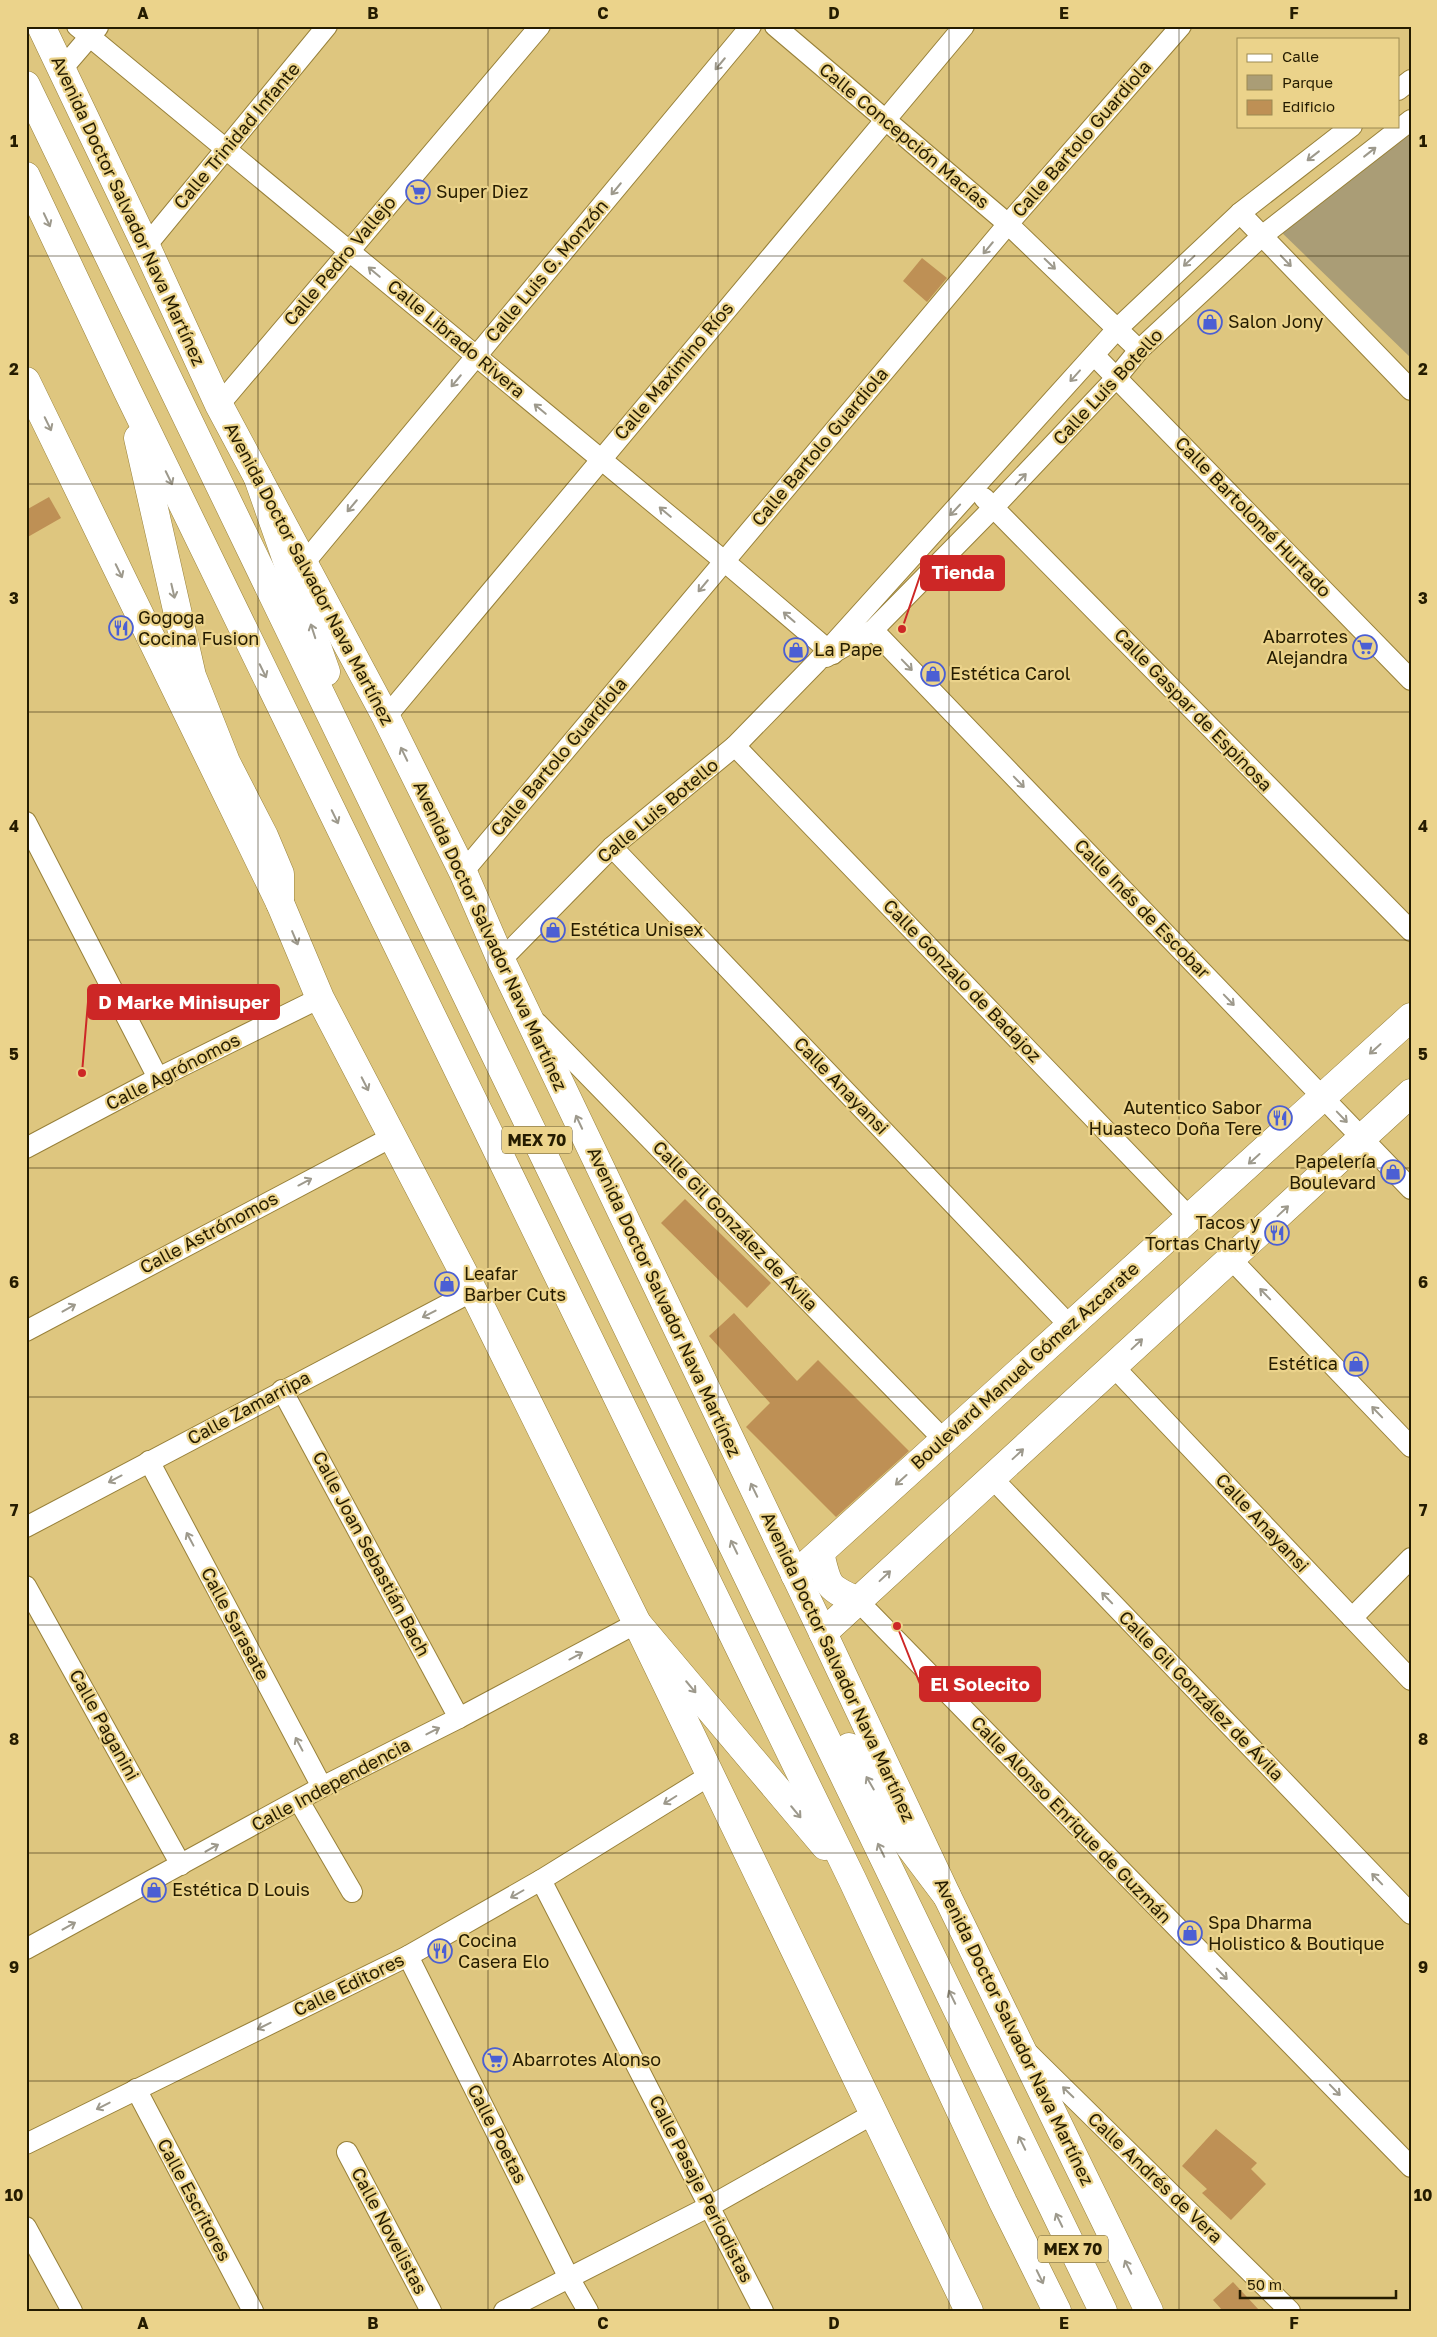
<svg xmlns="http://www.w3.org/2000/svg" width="1437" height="2337" font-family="'Golos Text',sans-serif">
  <rect width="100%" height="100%" fill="#dec67f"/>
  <path fill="#aa9d76" d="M1411 119V358L1275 226Z"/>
  <g fill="#be9055">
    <path d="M922 258 947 278 927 302 903 281Z"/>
    <path d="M49 497 61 518 26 538V510Z"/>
    <path d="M685 1199 771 1283 747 1308 661 1223Z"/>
    <path d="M734 1313 797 1381 818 1360 909 1451 836 1517 746 1427 770 1403 709 1336Z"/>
    <path d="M1216 2129 1257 2163 1251 2169 1266 2184 1231 2220 1202 2193 1207 2189 1182 2166Z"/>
    <path d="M1233 2282 1260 2311H1223L1213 2300Z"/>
  </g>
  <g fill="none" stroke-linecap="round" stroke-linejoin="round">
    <g stroke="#98813a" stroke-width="22">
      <g id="street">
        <path d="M77 26 724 561 833 654"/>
        <path d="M775 26 1008 224 1139 350"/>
        <path d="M62 69 98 27"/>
        <path d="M1398 90 1411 80"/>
        <path d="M1240 213 1411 390"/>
        <path d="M146 246 327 26"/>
        <path d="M1094 355 1411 680"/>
        <path d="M219 405 540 26"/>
        <path d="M984 498 1411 931"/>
        <path d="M305 562 751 26"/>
        <path d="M873 630 1411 1189"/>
        <path d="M826 657 873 630 994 507 1117 377 1139 350 1262 236 1411 120"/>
        <path d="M386 717 964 26"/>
        <path d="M735 746 1189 1217"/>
        <path d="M26 822 158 1078"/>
        <path d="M612 847 1070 1326"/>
        <path d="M463 872 1008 224 1181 26"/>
        <path d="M501 960 612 847 735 746 816 663 1118 328 1240 213 1352 126"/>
        <path d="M537 1023 944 1440"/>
        <path d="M26 1148 158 1078 320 998"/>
        <path d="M1230 1258 1411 1447"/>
        <path d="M26 1331 392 1137"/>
        <path d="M1113 1366 1411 1680"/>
        <path d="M282 1390 459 1718"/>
        <path d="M149 1461 322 1787"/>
        <path d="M992 1478 1411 1914"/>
        <path d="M26 1527 473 1291"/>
        <path d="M26 1586 181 1865"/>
        <path d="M858 1601 1411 2167"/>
        <path d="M1352 1618 1411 1558"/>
        <path d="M299 1801 352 1892"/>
        <path d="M541 1880 763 2311"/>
        <path d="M26 1949 322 1787 459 1718 637 1623"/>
        <path d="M408 1956 568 2276 588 2311"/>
        <path d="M1029 2054 1290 2311"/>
        <path d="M136 2089 253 2311"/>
        <path d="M26 2144 408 1956 541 1880 712 1774"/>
        <path d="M347 2152 431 2311"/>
        <path d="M26 2227 72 2311"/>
        <path d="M504 2311 710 2206 873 2114"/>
      </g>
    </g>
    <g stroke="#98813a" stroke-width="29">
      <g id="secondary">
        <path d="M41 26 146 246 219 405 386 717 463 872 501 960 823 1633 947 1896 1149 2311"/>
        <path d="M26 381 280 903 320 998 473 1291 637 1623 969 2311"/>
        <path d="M820 1553C828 1586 826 1587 858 1601"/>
        <path d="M795 1575 1411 1017"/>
        <path d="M823 1633 1411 1093"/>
      </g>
    </g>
    <g stroke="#98813a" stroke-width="29">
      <g id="highway">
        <path d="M26 85 1103 2311"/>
        <path d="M26 176 127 390 852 1879 1003 2202 1057 2311"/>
        <path d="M138 438 192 676 226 762 264 836 280 874V903"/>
        <path d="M258 478 326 672"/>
        <path d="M637 1623 825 1846"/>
        <path d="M849 1747 901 1835 947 1896"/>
      </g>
    </g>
    <use href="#street" stroke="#fff" stroke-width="20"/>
    <use href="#secondary" stroke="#fff" stroke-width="28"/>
    <use href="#highway" stroke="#fff" stroke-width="28"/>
  </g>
  <defs><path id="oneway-shaft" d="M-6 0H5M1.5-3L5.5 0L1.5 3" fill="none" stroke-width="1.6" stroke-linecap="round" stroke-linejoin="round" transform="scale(1.25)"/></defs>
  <g stroke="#9d998c">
    <use href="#oneway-shaft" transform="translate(720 64) rotate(130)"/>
    <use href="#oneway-shaft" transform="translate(1370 152) rotate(-38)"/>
    <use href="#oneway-shaft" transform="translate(1313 156) rotate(142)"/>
    <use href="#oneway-shaft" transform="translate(616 189) rotate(130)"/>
    <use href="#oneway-shaft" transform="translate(47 220) rotate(65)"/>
    <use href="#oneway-shaft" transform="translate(988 248) rotate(130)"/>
    <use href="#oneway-shaft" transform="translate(1189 261) rotate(137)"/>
    <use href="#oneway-shaft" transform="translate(1286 261) rotate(46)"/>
    <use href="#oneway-shaft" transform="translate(1050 264) rotate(44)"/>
    <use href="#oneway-shaft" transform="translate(374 272) rotate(-140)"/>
    <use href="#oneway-shaft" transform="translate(1075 376) rotate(132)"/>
    <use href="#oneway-shaft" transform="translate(456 381) rotate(130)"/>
    <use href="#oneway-shaft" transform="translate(540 409) rotate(-140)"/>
    <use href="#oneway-shaft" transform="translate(48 424) rotate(64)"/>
    <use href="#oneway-shaft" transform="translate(169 478) rotate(64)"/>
    <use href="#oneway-shaft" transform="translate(1021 479) rotate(-46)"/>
    <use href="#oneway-shaft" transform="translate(352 506) rotate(130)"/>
    <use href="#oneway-shaft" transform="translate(955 510) rotate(133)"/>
    <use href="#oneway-shaft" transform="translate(665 512) rotate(-140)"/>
    <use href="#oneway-shaft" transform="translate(119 571) rotate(64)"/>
    <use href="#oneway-shaft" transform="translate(703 586) rotate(130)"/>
    <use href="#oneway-shaft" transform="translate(173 591) rotate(77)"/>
    <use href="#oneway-shaft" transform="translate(789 617) rotate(-139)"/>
    <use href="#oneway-shaft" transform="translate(313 631) rotate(-108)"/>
    <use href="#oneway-shaft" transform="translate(907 665) rotate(46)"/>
    <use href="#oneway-shaft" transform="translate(263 671) rotate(64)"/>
    <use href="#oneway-shaft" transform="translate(404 754) rotate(-116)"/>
    <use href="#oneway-shaft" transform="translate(1019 782) rotate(46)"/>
    <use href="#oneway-shaft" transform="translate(335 817) rotate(64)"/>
    <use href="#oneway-shaft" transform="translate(295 938) rotate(67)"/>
    <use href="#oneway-shaft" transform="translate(1229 1000) rotate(46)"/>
    <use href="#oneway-shaft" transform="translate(1375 1049) rotate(138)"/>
    <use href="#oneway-shaft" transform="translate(365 1084) rotate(63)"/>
    <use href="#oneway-shaft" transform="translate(1342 1117) rotate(46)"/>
    <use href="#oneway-shaft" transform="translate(579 1122) rotate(-115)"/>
    <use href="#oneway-shaft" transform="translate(1254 1159) rotate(138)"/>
    <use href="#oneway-shaft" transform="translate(305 1182) rotate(-28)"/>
    <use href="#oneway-shaft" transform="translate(1283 1211) rotate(-43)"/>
    <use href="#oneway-shaft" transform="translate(1265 1294) rotate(-134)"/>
    <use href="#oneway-shaft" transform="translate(69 1308) rotate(-29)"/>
    <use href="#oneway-shaft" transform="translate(429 1314) rotate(153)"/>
    <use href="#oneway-shaft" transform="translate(1137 1344) rotate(-43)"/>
    <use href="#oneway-shaft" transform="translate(1377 1412) rotate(-134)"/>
    <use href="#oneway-shaft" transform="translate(1018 1454) rotate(-43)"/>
    <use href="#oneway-shaft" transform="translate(115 1479) rotate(152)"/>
    <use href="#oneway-shaft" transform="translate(901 1480) rotate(138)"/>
    <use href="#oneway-shaft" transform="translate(754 1490) rotate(-116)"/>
    <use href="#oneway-shaft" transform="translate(190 1539) rotate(-118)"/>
    <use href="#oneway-shaft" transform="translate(734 1547) rotate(-116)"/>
    <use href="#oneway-shaft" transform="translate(885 1576) rotate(-43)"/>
    <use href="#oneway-shaft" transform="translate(1107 1598) rotate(-134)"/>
    <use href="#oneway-shaft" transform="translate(576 1656) rotate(-28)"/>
    <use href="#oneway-shaft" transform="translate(691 1687) rotate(50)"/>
    <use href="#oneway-shaft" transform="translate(433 1731) rotate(-27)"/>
    <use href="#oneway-shaft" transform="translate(299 1744) rotate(-118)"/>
    <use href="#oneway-shaft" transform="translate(870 1783) rotate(-120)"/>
    <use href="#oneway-shaft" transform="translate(670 1800) rotate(148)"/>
    <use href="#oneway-shaft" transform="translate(796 1812) rotate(50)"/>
    <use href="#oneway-shaft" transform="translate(212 1848) rotate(-29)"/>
    <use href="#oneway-shaft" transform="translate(881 1850) rotate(-116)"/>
    <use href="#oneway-shaft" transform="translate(1377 1879) rotate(-134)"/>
    <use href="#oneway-shaft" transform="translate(517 1894) rotate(150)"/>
    <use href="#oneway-shaft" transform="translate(69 1926) rotate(-29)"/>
    <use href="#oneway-shaft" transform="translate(1222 1974) rotate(46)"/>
    <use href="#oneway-shaft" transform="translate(952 1997) rotate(-116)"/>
    <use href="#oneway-shaft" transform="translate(264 2026) rotate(154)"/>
    <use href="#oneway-shaft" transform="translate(1335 2090) rotate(46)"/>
    <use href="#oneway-shaft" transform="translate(1068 2092) rotate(-136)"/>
    <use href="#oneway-shaft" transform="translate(103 2106) rotate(153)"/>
    <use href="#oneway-shaft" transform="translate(1022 2143) rotate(-116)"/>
    <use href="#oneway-shaft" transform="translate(1059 2220) rotate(-116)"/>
    <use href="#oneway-shaft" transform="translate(1128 2267) rotate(-116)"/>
    <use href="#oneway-shaft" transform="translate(1040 2277) rotate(64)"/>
  </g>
  <path fill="none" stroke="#251c00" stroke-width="1" stroke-opacity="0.55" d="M258 26V2311M488 26V2311M718 26V2311M949 26V2311M1179 26V2311M26 256H1411M26 484H1411M26 712H1411M26 940H1411M26 1168H1411M26 1397H1411M26 1625H1411M26 1853H1411M26 2081H1411"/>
  <defs>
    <g id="supermarket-ring" transform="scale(1.25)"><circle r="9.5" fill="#ebd38b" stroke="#4b5fd4" stroke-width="1.5"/><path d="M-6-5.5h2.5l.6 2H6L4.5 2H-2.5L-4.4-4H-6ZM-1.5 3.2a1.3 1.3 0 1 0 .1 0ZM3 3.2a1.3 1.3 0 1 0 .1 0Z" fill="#4b5fd4"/></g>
    <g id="shop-ring" transform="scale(1.25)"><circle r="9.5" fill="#ebd38b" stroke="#4b5fd4" stroke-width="1.5"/><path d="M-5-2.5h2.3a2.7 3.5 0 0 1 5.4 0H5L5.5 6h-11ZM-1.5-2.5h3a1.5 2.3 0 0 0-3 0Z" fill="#4b5fd4"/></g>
    <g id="restaurant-ring" transform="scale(1.25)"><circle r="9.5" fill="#ebd38b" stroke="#4b5fd4" stroke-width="1.5"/><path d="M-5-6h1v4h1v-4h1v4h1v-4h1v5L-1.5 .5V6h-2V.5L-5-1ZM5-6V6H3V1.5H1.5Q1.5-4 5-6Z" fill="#4b5fd4"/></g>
  </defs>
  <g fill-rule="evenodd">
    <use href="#supermarket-ring" x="418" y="192"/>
    <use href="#shop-ring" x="1210" y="322"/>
    <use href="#restaurant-ring" x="121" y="628"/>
    <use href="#supermarket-ring" x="1365" y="647"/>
    <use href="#shop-ring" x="796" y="650"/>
    <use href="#shop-ring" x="933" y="674"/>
    <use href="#shop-ring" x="553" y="930"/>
    <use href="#restaurant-ring" x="1280" y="1118"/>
    <use href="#shop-ring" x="1393" y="1172"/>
    <use href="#restaurant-ring" x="1277" y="1233"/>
    <use href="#shop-ring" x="447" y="1284"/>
    <use href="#shop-ring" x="1356" y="1364"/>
    <use href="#shop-ring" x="154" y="1890"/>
    <use href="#shop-ring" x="1190" y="1933"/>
    <use href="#restaurant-ring" x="440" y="1951"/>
    <use href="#supermarket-ring" x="495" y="2060"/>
  </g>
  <g text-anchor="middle" stroke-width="4.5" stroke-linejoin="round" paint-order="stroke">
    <g fill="#ebd38b" stroke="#60532a" stroke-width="1">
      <rect x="502" y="1126.5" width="70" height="27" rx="4"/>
      <rect x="1038" y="2235.5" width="70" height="27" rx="4"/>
    </g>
    <g font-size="16" font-weight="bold" fill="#251c00">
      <text x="537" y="1146">MEX 70</text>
      <text x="1073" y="2255">MEX 70</text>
    </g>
    <g font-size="18" fill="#251c00" stroke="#ebd38b">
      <text transform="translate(237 136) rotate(-50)" y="6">Calle Trinidad Infante</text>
      <text transform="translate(904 136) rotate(40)" y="6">Calle Concepción Macías</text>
      <text transform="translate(1082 139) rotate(-49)" y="6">Calle Bartolo Guardiola</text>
      <text transform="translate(128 211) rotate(65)" y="6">Avenida Doctor Salvador Nava Martínez</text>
      <text transform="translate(340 261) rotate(-50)" y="6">Calle Pedro Vallejo</text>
      <text transform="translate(547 271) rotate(-50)" y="6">Calle Luis G. Monzón</text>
      <text transform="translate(456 339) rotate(40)" y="6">Calle Librado Rivera</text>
      <text transform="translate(674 371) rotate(-50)" y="6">Calle Maximino Ríos</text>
      <text transform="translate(1108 387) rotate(-47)" y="6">Calle Luis Botello</text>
      <text transform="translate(820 447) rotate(-50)" y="6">Calle Bartolo Guardiola</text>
      <text transform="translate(1253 517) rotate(46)" y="6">Calle Bartolomé Hurtado</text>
      <text transform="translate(309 574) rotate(62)" y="6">Avenida Doctor Salvador Nava Martínez</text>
      <text transform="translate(1193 710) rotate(46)" y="6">Calle Gaspar de Espinosa</text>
      <text transform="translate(559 757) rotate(-50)" y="6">Calle Bartolo Guardiola</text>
      <text transform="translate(658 811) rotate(-40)" y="6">Calle Luis Botello</text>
      <text transform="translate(1142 909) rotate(46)" y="6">Calle Inés de Escobar</text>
      <text transform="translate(490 936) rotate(65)" y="6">Avenida Doctor Salvador Nava Martínez</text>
      <text transform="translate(962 981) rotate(46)" y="6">Calle Gonzalo de Badajoz</text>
      <text transform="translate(173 1072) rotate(-27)" y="6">Calle Agrónomos</text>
      <text transform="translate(841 1086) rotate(46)" y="6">Calle Anayansi</text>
      <text transform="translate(735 1226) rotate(46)" y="6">Calle Gil González de Ávila</text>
      <text transform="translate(209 1233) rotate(-28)" y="6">Calle Astrónomos</text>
      <text transform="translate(664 1302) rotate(65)" y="6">Avenida Doctor Salvador Nava Martínez</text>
      <text transform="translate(1025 1366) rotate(-42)" y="6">Boulevard Manuel Gómez Azcarate</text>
      <text transform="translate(249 1408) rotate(-28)" y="6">Calle Zamarripa</text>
      <text transform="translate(1262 1523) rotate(47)" y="6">Calle Anayansi</text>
      <text transform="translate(371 1554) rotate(62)" y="6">Calle Joan Sebastián Bach</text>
      <text transform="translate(235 1624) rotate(62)" y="6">Calle Sarasate</text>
      <text transform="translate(838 1667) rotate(65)" y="6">Avenida Doctor Salvador Nava Martínez</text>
      <text transform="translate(1201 1696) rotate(46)" y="6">Calle Gil González de Ávila</text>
      <text transform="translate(104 1725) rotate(61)" y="6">Calle Paganini</text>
      <text transform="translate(331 1785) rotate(-28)" y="6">Calle Independencia</text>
      <text transform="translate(1071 1820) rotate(46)" y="6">Calle Alonso Enrique de Guzmán</text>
      <text transform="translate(349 1985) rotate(-26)" y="6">Calle Editores</text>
      <text transform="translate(1014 2032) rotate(64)" y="6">Avenida Doctor Salvador Nava Martínez</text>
      <text transform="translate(497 2134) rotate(63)" y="6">Calle Poetas</text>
      <text transform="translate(1155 2178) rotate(44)" y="6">Calle Andrés de Vera</text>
      <text transform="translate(701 2189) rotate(63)" y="6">Calle Pasaje Periodistas</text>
      <text transform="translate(194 2200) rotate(62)" y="6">Calle Escritores</text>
      <text transform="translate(389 2231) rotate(62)" y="6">Calle Novelistas</text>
    </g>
    <g font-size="18" fill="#251c00" stroke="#ebd38b" text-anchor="start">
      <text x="436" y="198">Super Diez</text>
      <text x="1228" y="328">Salon Jony</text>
      <text x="138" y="624">Gogoga<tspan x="138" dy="21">Cocina Fusion</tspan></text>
      <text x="1348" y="643" text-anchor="end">Abarrotes<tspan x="1348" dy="21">Alejandra</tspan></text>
      <text x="814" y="656">La Pape</text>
      <text x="950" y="680">Estética Carol</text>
      <text x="570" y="936">Estética Unisex</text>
      <text x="1262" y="1114" text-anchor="end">Autentico Sabor<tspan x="1262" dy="21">Huasteco Doña Tere</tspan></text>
      <text x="1376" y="1168" text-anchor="end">Papelería<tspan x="1376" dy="21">Boulevard</tspan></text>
      <text x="1260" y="1229" text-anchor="end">Tacos y<tspan x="1260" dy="21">Tortas Charly</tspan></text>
      <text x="464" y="1280">Leafar<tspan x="464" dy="21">Barber Cuts</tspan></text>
      <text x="1338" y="1370" text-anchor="end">Estética</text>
      <text x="172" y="1896">Estética D Louis</text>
      <text x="1208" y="1929">Spa Dharma<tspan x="1208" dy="21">Holistico &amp; Boutique</tspan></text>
      <text x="458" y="1947">Cocina<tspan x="458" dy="21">Casera Elo</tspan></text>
      <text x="512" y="2066">Abarrotes Alonso</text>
    </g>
  </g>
  <path fill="none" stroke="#cd2726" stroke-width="2" d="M902 629L921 573M82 1073L88 1002M897 1626L920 1684"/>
  <g fill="#cd2726" stroke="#ebd38b" stroke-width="2">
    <circle cx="902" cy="629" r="5"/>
    <circle cx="82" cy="1073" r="5"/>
    <circle cx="897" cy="1626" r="5"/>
  </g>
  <g fill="#cd2726" stroke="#cd2726" stroke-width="2">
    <rect x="921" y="556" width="83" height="34" rx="5"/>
    <rect x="88" y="985" width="191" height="34" rx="5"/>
    <rect x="920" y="1667" width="120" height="34" rx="5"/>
  </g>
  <g font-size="19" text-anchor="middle" font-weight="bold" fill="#fff">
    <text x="963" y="579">Tienda</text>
    <text x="184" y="1009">D Marke Minisuper</text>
    <text x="980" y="1691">El Solecito</text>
  </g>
  <rect width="1437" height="2337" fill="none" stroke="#ebd38b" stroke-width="55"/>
  <rect x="1237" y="38" width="162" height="90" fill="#ebd38b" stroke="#9c8a53"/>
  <rect x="1247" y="54" width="25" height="8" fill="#ffffff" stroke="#9c8a53"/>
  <text x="1282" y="62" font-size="15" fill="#251c00">Calle</text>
  <rect x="1247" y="75" width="25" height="15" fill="#aa9d76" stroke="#9c8a53"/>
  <text x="1282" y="88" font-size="15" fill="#251c00">Parque</text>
  <rect x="1247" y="100" width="25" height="15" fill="#be9055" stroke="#9c8a53"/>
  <text x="1282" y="112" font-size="15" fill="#251c00">Edificio</text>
  <path d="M1240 2290v8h156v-8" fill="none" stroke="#251c00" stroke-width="2.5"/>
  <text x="1247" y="2290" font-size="15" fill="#251c00" stroke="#ebd38b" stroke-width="4" paint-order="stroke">50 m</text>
  <rect x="28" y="28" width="1382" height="2282" fill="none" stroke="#251c00" stroke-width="2"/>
  <g font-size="16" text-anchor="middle" font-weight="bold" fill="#251c00">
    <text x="143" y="19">A</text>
    <text x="373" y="19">B</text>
    <text x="603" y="19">C</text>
    <text x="834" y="19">D</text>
    <text x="1064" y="19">E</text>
    <text x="1294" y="19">F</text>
    <text x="14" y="147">1</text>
    <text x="1423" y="147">1</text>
    <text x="14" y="375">2</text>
    <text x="1423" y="375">2</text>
    <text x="14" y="604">3</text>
    <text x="1423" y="604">3</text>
    <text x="14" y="832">4</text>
    <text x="1423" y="832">4</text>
    <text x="14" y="1060">5</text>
    <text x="1423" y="1060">5</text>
    <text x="14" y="1288">6</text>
    <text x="1423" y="1288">6</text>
    <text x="14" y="1516">7</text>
    <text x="1423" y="1516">7</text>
    <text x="14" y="1745">8</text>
    <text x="1423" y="1745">8</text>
    <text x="14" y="1973">9</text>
    <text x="1423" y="1973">9</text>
    <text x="14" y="2201">10</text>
    <text x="1423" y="2201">10</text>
    <text x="143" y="2329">A</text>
    <text x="373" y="2329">B</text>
    <text x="603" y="2329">C</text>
    <text x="834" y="2329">D</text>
    <text x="1064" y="2329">E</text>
    <text x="1294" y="2329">F</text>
  </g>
</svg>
